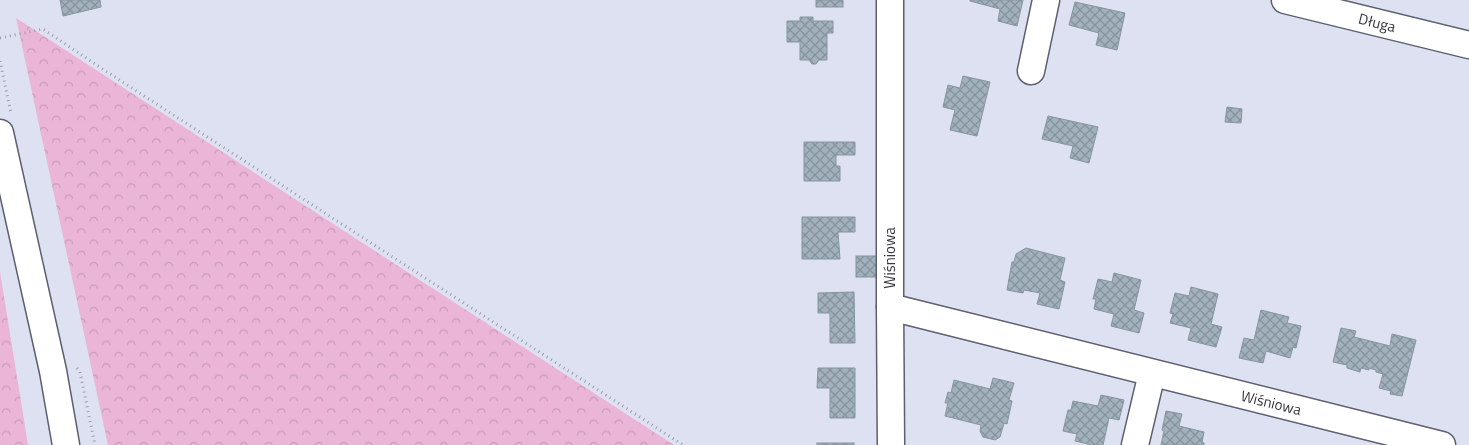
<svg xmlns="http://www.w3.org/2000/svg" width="1469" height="445" font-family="'Titillium Web',sans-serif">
  <defs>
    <pattern id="forest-crowns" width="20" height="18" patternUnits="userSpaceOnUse" patternTransform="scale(1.25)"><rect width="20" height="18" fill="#eab5d6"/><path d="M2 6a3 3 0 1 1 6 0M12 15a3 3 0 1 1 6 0" fill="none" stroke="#c99cb9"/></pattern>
    <pattern id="building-cross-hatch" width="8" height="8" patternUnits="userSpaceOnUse" patternTransform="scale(1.25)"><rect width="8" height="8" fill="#a2b2bd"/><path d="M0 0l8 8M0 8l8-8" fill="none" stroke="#85929b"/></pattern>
  </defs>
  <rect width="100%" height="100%" fill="#dde1f2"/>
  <g fill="url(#forest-crowns)">
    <path d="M16 18 674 445H108Z"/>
    <path d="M0 272 28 445H0Z"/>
  </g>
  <g fill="url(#building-cross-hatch)" stroke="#8695a0">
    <path d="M60 0H100L101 7 63 16Z"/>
    <rect x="816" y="0" width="27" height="7"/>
    <path d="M970 0H1023L1017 26 998 21 1000 9 970 1Z"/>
    <path d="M1075 2 1125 13 1117 50 1096 45 1099 33 1069 25Z"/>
    <path d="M800 17H813V21H833V33H827V60H819L816 64H812L809 60H800V42H787V21H800Z"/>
    <path d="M963 76 990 82 977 136 950 130 955 110 943 107 948 85 960 88Z"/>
    <path d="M1227 107 1242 109 1241 123 1225 122Z"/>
    <path d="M1048 116 1098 127 1089 163 1070 158 1073 146 1042 139Z"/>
    <path d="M804 142H855V155H836V166H840V181H804Z"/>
    <path d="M802 217H855V232H838L840 259H802Z"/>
    <path d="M1026 248 1065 258 1060 280 1065 282 1059 309 1037 304 1040 293 1024 290 1023 293 1007 290 1012 262H1014L1016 254Z"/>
    <rect x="856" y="256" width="21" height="21"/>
    <path d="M1114 273 1141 280 1134 310 1144 313 1139 333 1111 326 1114 314 1094 309 1096 299H1093L1098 279 1112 282Z"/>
    <path d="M1191 287 1218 294 1211 324 1222 327 1216 347 1188 340 1191 328 1170 323 1173 314 1170 313 1175 293 1189 296Z"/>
    <path d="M854 292 855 343H830V313H818V293Z"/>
    <path d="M1261 310 1289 317 1287 323 1301 326 1296 348 1293 347 1290 358 1266 351 1263 363 1239 358 1244 338 1254 340Z"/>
    <path d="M1341 328 1356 331 1354 337 1390 346 1392 334 1416 340 1402 396 1390 394 1391 391 1379 388 1383 374 1376 372V370L1369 368V370L1361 368 1360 372 1347 368V365L1333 362Z"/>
    <path d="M818 368H855V418H830V388H817Z"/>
    <path d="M993 378 1014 383 1009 400 1012 401 1007 424 1004 423 1000 437 995 440 983 437 980 431 981 425 945 416 948 403H945L948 392 951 393 954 380 990 389Z"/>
    <path d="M1101 395 1124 400 1119 420 1109 418 1103 445H1092L1075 441 1077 434 1063 431 1068 410H1071L1073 401 1098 406Z"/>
    <path d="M1166 411 1182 414 1179 426 1204 432 1202 442 1204 443V445H1161L1164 431 1162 430Z"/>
    <rect x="817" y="443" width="37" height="2"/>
  </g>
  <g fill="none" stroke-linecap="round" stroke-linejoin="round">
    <g stroke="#5b5f6e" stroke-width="29">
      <g id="minor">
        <path d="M890 0V307L1442 445"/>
        <path d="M1285 0 1469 45"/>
        <path d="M1031 71 1046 0"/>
        <path d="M0 133 53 371 66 445"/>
        <path d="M890 307 891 445"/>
        <path d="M1135 445 1152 373"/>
      </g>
    </g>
    <g stroke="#9a9daa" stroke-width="3" stroke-dasharray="1 4" stroke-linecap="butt">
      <path d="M0 38 43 29 104 70 683 445"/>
      <path d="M0 61 11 113"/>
      <path d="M77 368 80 372 95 445"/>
    </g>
    <use href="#minor" stroke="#fff" stroke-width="26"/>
  </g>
  <g text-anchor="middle" stroke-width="4" stroke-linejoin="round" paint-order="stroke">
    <g font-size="15" fill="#36383f" stroke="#fff">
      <text transform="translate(1377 23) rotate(14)" y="5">Długa</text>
      <text transform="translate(890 258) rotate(-90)" y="5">Wiśniowa</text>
      <text transform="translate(1271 403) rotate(14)" y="5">Wiśniowa</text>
    </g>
  </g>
</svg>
